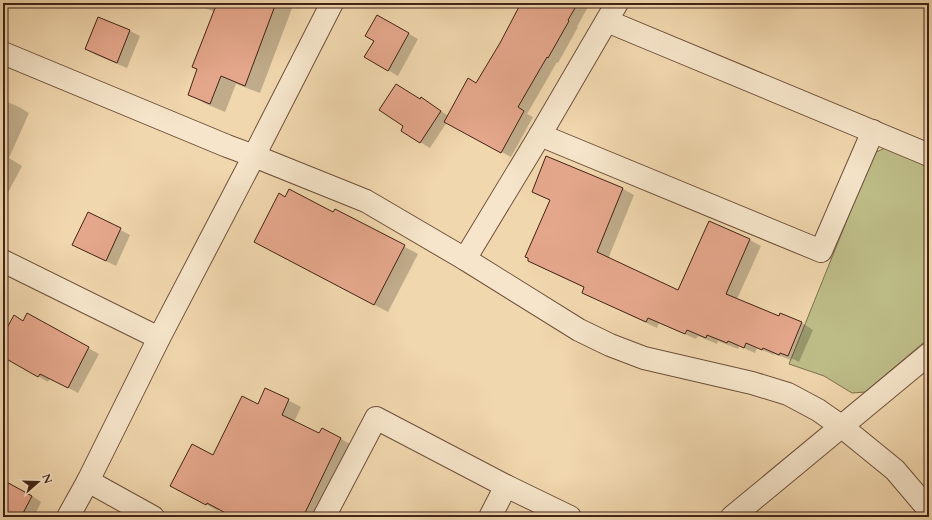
<svg xmlns="http://www.w3.org/2000/svg" width="932" height="520" font-family="Cardo,serif">
  <rect width="100%" height="100%" fill="#f1d7ae"/>
  <filter id="stains"><feTurbulence type="fractalNoise" baseFrequency=".005" numOctaves="4"/><feColorMatrix values="0 0 0 0 .2 0 0 0 0 .09 0 0 0 0 .02 0 0 0 .5 -.17"/></filter>
  <radialGradient id="worn" r=".72"><stop offset=".6" stop-color="#630" stop-opacity="0"/><stop offset="1" stop-color="#630" stop-opacity=".3"/></radialGradient>
  <path fill="#bebd88" stroke="#80704e" d="M885 148 929 167V338L865 392 852 393 824 376 789 364 874 153Z"/>
  <g fill="#0003">
    <path d="M193 3H294L260 93 236 84 225 112 204 103 189 94 198 69 215 12Z"/>
    <path d="M524 3H590L577 27H578L558 63 557 62 527 114 533 117 511 157 447 122 430 148 420 142 405 126 421 100 431 104 448 116 477 85Z"/>
    <path d="M377 16 418 39 398 76 366 57 375 40Z"/>
    <path d="M98 18 130 31 140 36 127 68 96 55 86 49Z"/>
    <path d="M3 100 19 107 29 113 9 158 22 166 3 202Z"/>
    <path d="M547 157 623 189 634 195 608 259 679 292 709 222 750 240 761 246 737 299 780 317 781 315 802 323 813 330 799 362 791 358V360L774 354V355L757 348 755 353 739 346 738 349 718 341 717 344 698 336 696 339 659 323 657 328 594 298 585 288 540 267 529 260 551 201 533 191Z"/>
    <path d="M285 198 334 214 336 210 418 254 388 312 255 242Z"/>
    <path d="M88 213 130 235 116 266 83 250Z"/>
    <path d="M27 315 99 354 78 393 50 378 48 382 3 356V337L23 322Z"/>
    <path d="M266 389 301 407 294 422 320 434 341 439 352 445 321 517H234L219 509 218 511 184 492 258 406Z"/>
    <path d="M3 487 32 496 41 502 34 517H3Z"/>
  </g>
  <g fill="#e5a78c" stroke="#432315">
    <path d="M217 3H276L245 86 221 76 210 104 188 95 197 69 192 67Z"/>
    <path d="M521 3H578L568 20 569 21 548 58 547 57 518 107 524 111 501 153 444 122 468 78 476 83 500 43Z"/>
    <path d="M377 15 409 33 388 71 364 57 374 41 365 36Z"/>
    <path d="M98 17 130 30 117 63 85 49Z"/>
    <path d="M396 84 420 99 421 97 441 111 420 143 401 131 403 126 379 110Z"/>
    <path d="M546 156 623 188 597 252 678 290 709 221 750 239 726 294 779 316 780 313 802 322 788 356 780 353 779 355 763 348 762 350 746 343 744 348 728 341 727 343 707 335 706 338 687 330 685 334 648 318 646 322 582 293 584 287 528 261V258L525 257 550 200 532 192Z"/>
    <path d="M289 189 333 212 335 209 405 245 374 305 254 242 279 193 285 197Z"/>
    <path d="M88 212 121 228 106 261 72 245Z"/>
    <path d="M27 313 89 347 68 388 40 374 38 377 3 357V335L14 315 23 321Z"/>
    <path d="M265 388 289 399 282 415 319 433 322 428 341 438 303 517H233L207 503 206 505 170 486 192 444 213 455 242 396 258 404Z"/>
    <path d="M3 480 32 496 21 517H3Z"/>
  </g>
  <g fill="none" stroke-linecap="round" stroke-linejoin="round">
    <g stroke="#6e503b" stroke-width="24">
      <g id="minor">
        <path d="M607 21 929 155"/>
        <path d="M540 135 821 251 873 131"/>
        <path d="M254 156 366 201 465 259 579 330 610 345 644 358 752 383 788 394 818 410 841 426 895 470 929 510"/>
        <path d="M465 259 540 135 617 3"/>
        <path d="M3 261 159 338"/>
        <path d="M88 481 153 517"/>
        <path d="M324 517 376 418 506 486 570 517"/>
        <path d="M490 517 506 486"/>
        <path d="M732 517 929 354"/>
      </g>
    </g>
    <g stroke="#6e503b" stroke-width="24">
      <g id="tertiary">
        <path d="M3 53 227 146 254 156"/>
        <path d="M68 517 88 481 159 338 254 156 332 3"/>
      </g>
    </g>
    <use href="#minor" stroke="#f6e5ca" stroke-width="22"/>
    <use href="#tertiary" stroke="#f6e5ca" stroke-width="22"/>
  </g>
  <rect width="932" height="520" fill="none" stroke="#f1d7ae" stroke-width="16"/>
  <rect x="4" y="4" width="924" height="512" fill="none" stroke="#432315" stroke-width="2"/>
  <rect x="8" y="8" width="916" height="504" fill="none" stroke="#432315"/>
  <g transform="translate(38 482) rotate(70)" stroke="#f6e5ca" stroke-width="3" paint-order="stroke">
  <path d="M0-3L7 15L0 10L-7 15Z" fill="#432315"/>
  <text y="-6" font-size="11" font-weight="bold" text-anchor="middle" fill="#432315">N</text>
  </g>
  <rect width="100%" height="100%" filter="url(#stains)"/>
  <rect width="100%" height="100%" fill="url(#worn)"/>
</svg>
